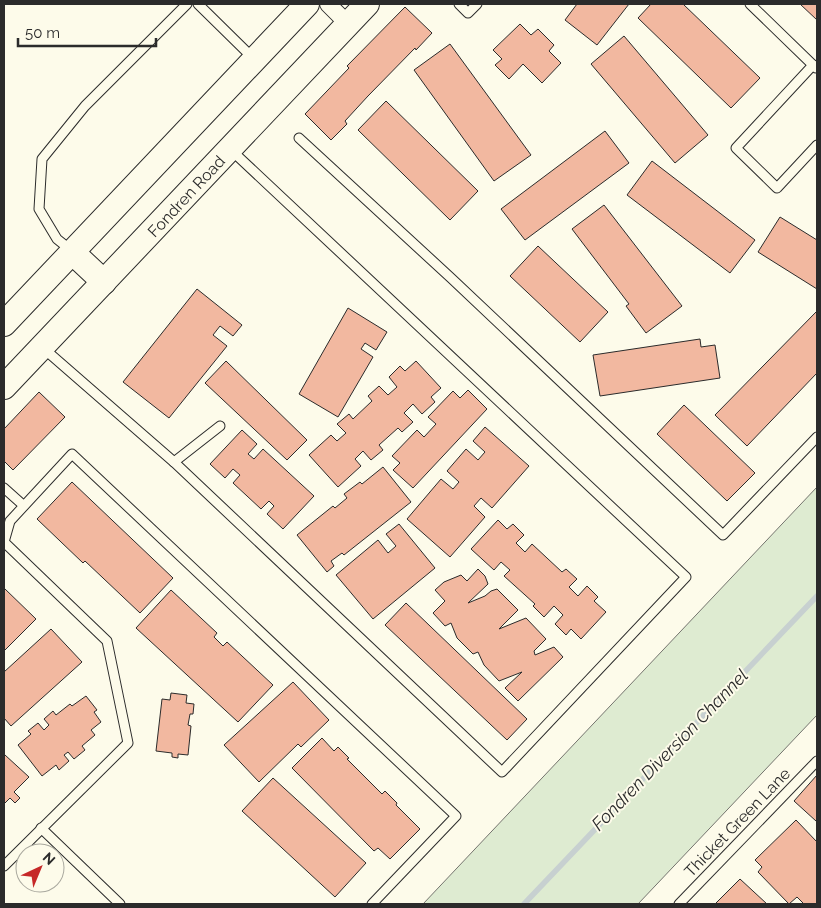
<svg xmlns="http://www.w3.org/2000/svg" width="821" height="908" font-family="Raleway,sans-serif">
  <rect width="100%" height="100%" fill="#fdfbea"/>
  <path fill="#deebd1" stroke="#74746e" d="M817 487V715L638 904H423Z"/>
  <g fill="none" stroke-linecap="round" stroke-linejoin="round">
    <path stroke="#c7d0d0" stroke-width="5.5" d="M524 904 817 596"/>
  </g>
  <g fill="#f2b8a0" stroke="#2b2b2b">
    <path d="M577 4H629L597 45 565 20Z"/>
    <path d="M651 4H683L760 78 731 108 638 18Z"/>
    <path d="M800 4H817V20Z"/>
    <path d="M405 7 432 33 416 50 415 48 368 96 345 121 347 124 331 140 305 114 349 68 347 66Z"/>
    <path d="M520 24 531 35 538 29 554 45 549 51 561 63 542 83 523 64 509 79 495 65 502 59 493 50Z"/>
    <path d="M624 36 708 135 675 163 591 64Z"/>
    <path d="M450 44 531 155 494 181 414 70Z"/>
    <path d="M386 101 478 191 450 220 358 130Z"/>
    <path d="M605 131 629 163 525 240 501 209Z"/>
    <path d="M652 161 755 240 730 273 627 195Z"/>
    <path d="M604 205 682 306 646 333 626 306 629 304 572 229Z"/>
    <path d="M780 217 817 240V289L758 252Z"/>
    <path d="M538 246 608 312 580 342 510 276Z"/>
    <path d="M197 289 242 325 233 336 220 326 213 335 227 346 169 418 123 382Z"/>
    <path d="M348 308 387 332 376 350 365 343 361 349 373 357 338 417 299 394Z"/>
    <path d="M817 311V373L747 446 715 415Z"/>
    <path d="M700 339 701 347 715 345 720 378 600 396 593 355Z"/>
    <path d="M226 361 307 440 287 460 205 383Z"/>
    <path d="M416 361 441 388 431 397 435 402 422 414 413 404 404 413 413 422 402 432 398 428 379 445 383 450 371 460 363 451 355 459 361 466 338 487 309 455 331 435 337 441 346 433 337 424 349 414 353 419 372 401 368 396 379 386 388 395 397 387 389 377 400 366 405 371Z"/>
    <path d="M468 390 487 409 413 488 393 470 400 463 392 456 417 430 424 437 436 424 428 417 453 391 460 398Z"/>
    <path d="M39 392 65 417 13 470 4 461V429Z"/>
    <path d="M684 405 755 473 727 501 657 434Z"/>
    <path d="M485 427 529 466 492 508 481 498 474 506 485 517 450 557 407 519 441 479 453 489 459 482 447 471 466 449 478 460 485 452 473 441Z"/>
    <path d="M242 430 257 444 248 454 254 459 263 449 314 496 283 529 267 514 274 506 269 501 261 509 233 483 240 475 233 469 225 478 210 464Z"/>
    <path d="M383 467 411 502 344 555 342 553 331 561 334 566 327 572 297 535 333 506 335 508 347 498 344 494 360 482 362 484Z"/>
    <path d="M72 482 173 578 140 613 85 561 83 563 37 519Z"/>
    <path d="M498 520 507 529 513 524 524 535 516 543 525 552 532 544 562 572 566 569 577 579 569 587 578 596 587 586 598 597 594 601 606 612 581 639 571 629 566 635 555 624 563 615 554 606 544 617 533 606 535 604 504 576 510 570 501 562 494 570 471 549Z"/>
    <path d="M399 524 435 568 373 619 336 575 378 540 388 553 396 546 386 534Z"/>
    <path d="M478 569 485 576 488 584 468 603 485 596 491 591 497 589 518 610 499 629 526 618 546 639 534 651 535 655 554 647 563 657 518 701 505 688 522 672 499 681 484 665 478 652 473 654 457 638 451 623 445 626 433 613 445 601 435 590 444 582 461 575 467 581Z"/>
    <path d="M4 588 36 619 4 651Z"/>
    <path d="M171 590 217 633 214 637 223 646 227 642 273 685 238 722 136 628Z"/>
    <path d="M406 603 527 719 507 740 385 625Z"/>
    <path d="M51 629 82 662 11 726 4 718V672Z"/>
    <path d="M293 682 329 720 301 747 298 744 259 782 224 745Z"/>
    <path d="M171 693 187 695 186 703 194 704 193 714H190L188 725 191 726 188 755 178 754V758L172 757V753L156 751 162 699 170 700Z"/>
    <path d="M86 696 97 710 94 712 101 722 91 730 95 735 82 746 85 750 74 759 68 752 64 755 69 761 59 770 56 765 42 776 18 745 31 734 28 731 38 723 44 730 49 725 44 719 53 711 56 715 70 704 72 706Z"/>
    <path d="M322 738 334 751 338 747 349 758 347 759 382 794 385 791 397 803 396 805 420 829 390 859 378 848 374 851 292 768Z"/>
    <path d="M5 755 29 777 14 792 20 798 15 803 10 798 4 804V756Z"/>
    <path d="M817 775V819L816 821 794 801Z"/>
    <path d="M273 778 366 863 335 897 242 811Z"/>
    <path d="M796 820 817 842V904H804L797 897 789 904 758 872 762 867 755 860Z"/>
    <path d="M740 879 767 904H715Z"/>
  </g>
  <g fill="none" stroke-linecap="round" stroke-linejoin="round">
    <g stroke="#2b2b2b" stroke-width="11">
      <g id="service">
        <path d="M198 4 254 59"/>
        <path d="M459 4 468 13 477 4"/>
        <path d="M750 4 816 68"/>
        <path d="M813 65 736 148 777 188 817 145"/>
        <path d="M299 138 451 278 723 535 817 437"/>
        <path d="M72 251 57 239 39 209 42 159 85 106 187 4"/>
        <path d="M42 347 174 462 502 772 686 577 230 149"/>
        <path d="M174 462 220 426"/>
        <path d="M4 488 23 505"/>
        <path d="M41 828 120 904"/>
        <path d="M4 866 128 743 107 641 4 542 10 521 72 454 456 816 372 904"/>
        <path d="M679 904 817 761"/>
      </g>
    </g>
    <g stroke="#2b2b2b" stroke-width="18">
      <path id="minor" d="M328 4 348 24"/>
    </g>
    <g stroke="#2b2b2b" stroke-width="26">
      <g id="secondary">
        <path d="M72 252 104 282"/>
        <path d="M4 324 307 4"/>
        <path d="M4 387 367 4"/>
      </g>
    </g>
    <use href="#service" stroke="#fdfbea" stroke-width="9"/>
    <use href="#minor" stroke="#fdfbea" stroke-width="16"/>
    <use href="#secondary" stroke="#fdfbea" stroke-width="24"/>
  </g>
  <g text-anchor="middle" stroke-width="4" stroke-linejoin="round" paint-order="stroke">
    <g font-size="16" fill="#2b2b2b" stroke="#fdfbea">
      <text transform="translate(186 196) rotate(-47)" y="6">Fondren Road</text>
      <text transform="translate(737 822) rotate(-46)" y="6">Thicket Green Lane</text>
    </g>
    <g font-size="18" font-style="italic" fill="#2b2b2b" stroke="#fdfbea">
      <text transform="translate(670 750) rotate(-46)" y="6">Fondren Diversion Channel</text>
    </g>
  </g>
  <rect width="821" height="908" fill="none" stroke="#2b2b2b" stroke-width="10"/>
  <g transform="translate(40 868) rotate(44)"><circle r="24" fill="#fdfbea" stroke="#a9a89e"/>
  <path d="M0-4L9 19L0 12L-9 19Z" fill="#c62828"/>
  <text y="-8" font-size="14" font-weight="bold" text-anchor="middle" fill="#2b2b2b">N</text>
  </g>
  <path d="M18 38v8h138v-8" fill="none" stroke="#2b2b2b" stroke-width="2.5"/>
  <text x="25" y="38" font-size="15" fill="#2b2b2b" stroke="#fdfbea" stroke-width="4" paint-order="stroke">50 m</text>
</svg>
